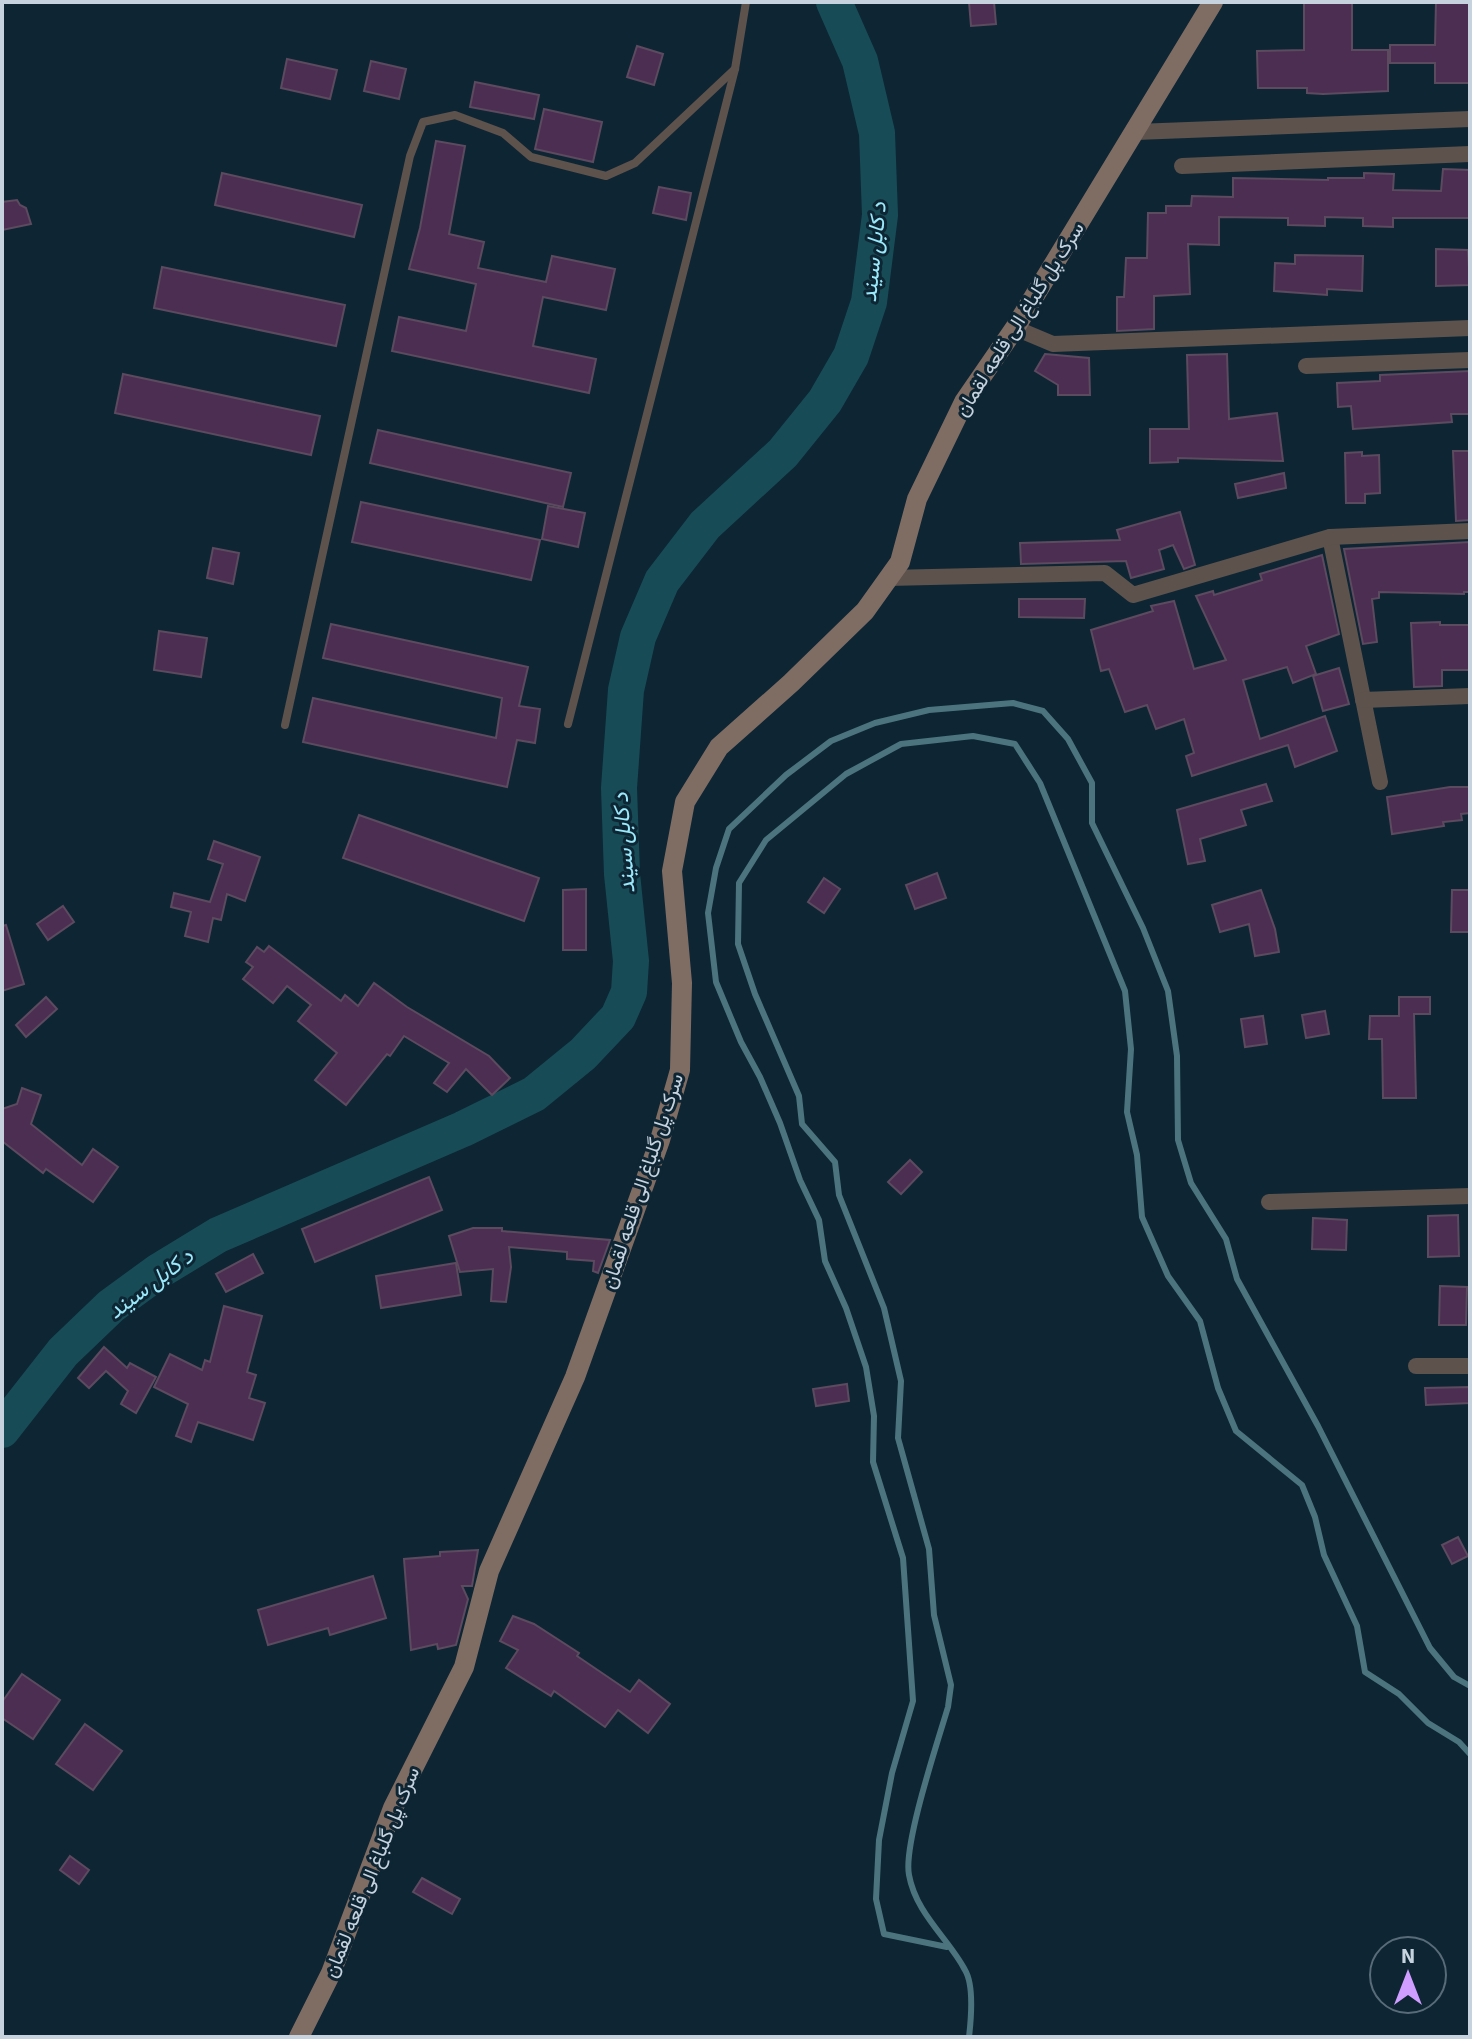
<svg xmlns="http://www.w3.org/2000/svg" width="1472" height="2039" font-family="'Source Sans 3',Vazirmatn,sans-serif">
  <rect width="100%" height="100%" fill="#0e2534"/>
  <g fill="none" stroke-linecap="round" stroke-linejoin="round">
    <g stroke="#4c747f" stroke-width="6">
      <path d="M947 1947 884 1934 876 1899 879 1840 892 1773 913 1701 903 1558 873 1462 874 1416 866 1367 846 1308 825 1261 819 1220 800 1180 780 1123 760 1077 741 1042 716 982 708 913 716 868 729 829 786 775 831 741 875 723 929 710 1013 703 1043 711 1068 739 1092 783V823L1143 928 1168 991 1177 1056 1178 1140 1191 1183 1226 1239 1237 1279 1318 1426 1430 1648 1454 1677 1470 1686"/>
      <path d="M969 2037C971 2020 974 1985 965 1970 949 1939 916 1914 909 1875 903 1845 938 1741 948 1707L951 1685 934 1615 929 1549 898 1438 901 1381 884 1308 839 1195 835 1162 802 1124 799 1096 755 994 738 944 739 883 766 840 846 774 901 744 973 736 1015 744 1040 783 1125 991 1131 1049 1127 1112 1137 1155 1142 1217 1168 1276 1200 1321 1218 1388 1236 1431 1302 1485 1315 1517 1324 1555 1357 1626 1365 1672 1399 1694 1428 1723 1459 1742 1470 1754"/>
    </g>
    <path stroke="#174c56" stroke-width="36" d="M2 1430 63 1352 111 1306 159 1271 218 1235 463 1129 534 1094 583 1054 618 1017 629 992 631 961 622 874 619 788 626 690 638 637 662 581 705 525 783 453 825 401 851 356 869 302 880 215 877 133 860 61 834 2"/>
  </g>
  <g fill="#4c2e52" stroke="#5c4a5f" stroke-width="2">
    <path d="M969 2H994L996 24 971 26Z"/>
    <path d="M1304 2H1352V50H1388V91L1323 94 1307 93V88H1258L1257 51 1304 50Z"/>
    <path d="M1436 2H1470V83H1435V63H1390V45H1435Z"/>
    <path d="M637 46 663 54 654 85 627 77Z"/>
    <path d="M287 59 337 70 330 99 281 88Z"/>
    <path d="M371 61 406 69 399 99 364 91Z"/>
    <path d="M475 82 539 95 534 119 470 107Z"/>
    <path d="M544 109 602 122 593 162 535 149Z"/>
    <path d="M436 141 465 146 449 234 484 242 478 268 546 282 552 256 615 269 606 310 543 297 533 346 596 359 589 393 392 351 399 317 466 331 476 284 409 269 420 228Z"/>
    <path d="M1443 169 1470 170V218H1393V227L1363 226V218L1325 217V226L1288 225V218L1219 217V245L1188 244 1190 294 1154 296V329L1117 331V297H1124L1126 258H1147L1148 213H1166V206H1191L1192 196 1233 197V178L1328 180V178H1364V173L1394 174 1393 190 1441 191Z"/>
    <path d="M222 173 362 205 354 237 215 205Z"/>
    <path d="M659 187 691 193 686 220 653 213Z"/>
    <path d="M17 200 20 205 26 208 31 224 2 230V202Z"/>
    <path d="M1436 249 1468 250 1470 285 1436 286Z"/>
    <path d="M1295 255 1363 256 1362 291 1327 289V295L1274 291 1275 263 1295 264Z"/>
    <path d="M162 267 345 305 336 346 154 308Z"/>
    <path d="M1045 354 1089 358 1090 395H1058V385L1035 371Z"/>
    <path d="M1227 354 1229 419 1277 413 1283 461 1178 458V462L1150 463V429H1189L1187 355Z"/>
    <path d="M1470 371V414H1451L1452 422 1353 429 1351 406 1338 407 1337 383 1380 381V375Z"/>
    <path d="M123 374 320 416 311 455 115 413Z"/>
    <path d="M378 430 571 473 563 507 370 463Z"/>
    <path d="M1453 451H1470V520L1456 521Z"/>
    <path d="M1362 452V456L1379 455 1380 493 1365 494V503H1346L1345 453Z"/>
    <path d="M1284 473 1286 488 1238 498 1235 484Z"/>
    <path d="M361 502 540 540 531 580 352 542Z"/>
    <path d="M548 506 585 513 578 547 542 539Z"/>
    <path d="M1180 512 1195 565 1184 569 1173 545 1159 550 1164 569 1131 578 1126 561 1021 564 1020 543 1120 540 1117 530Z"/>
    <path d="M1470 542V592H1464V594L1379 592V598L1372 599 1377 642 1363 644 1344 549Z"/>
    <path d="M213 548 239 553 233 584 207 578Z"/>
    <path d="M1322 555 1339 634 1306 646 1316 674 1293 683 1287 667 1243 680 1260 739 1325 716 1337 751 1295 767 1288 745 1192 776 1186 756 1194 753 1184 719 1156 729 1147 705 1125 712 1109 669 1101 671 1091 630 1153 611 1151 606 1174 601 1194 669 1226 660 1196 596 1213 591 1214 595 1262 580 1260 574Z"/>
    <path d="M1019 599H1085L1084 618 1019 617Z"/>
    <path d="M1440 622V625H1470V670H1442V686L1414 687 1411 623Z"/>
    <path d="M331 624 528 667 519 706 540 709 535 743 517 740 507 787 303 742 313 698 496 738 502 698 323 658Z"/>
    <path d="M159 631 207 638 201 677 154 670Z"/>
    <path d="M1339 668 1349 704 1323 711 1313 676Z"/>
    <path d="M1266 784 1272 801 1241 810 1246 825 1200 839 1205 861 1188 864 1177 810Z"/>
    <path d="M1450 787H1470V813L1461 814 1462 820 1443 822 1444 826 1392 834 1387 797Z"/>
    <path d="M359 815 539 878 524 921 343 858Z"/>
    <path d="M214 841 260 857 245 901 227 894 221 920 213 918 208 942 185 936 191 912 171 907 174 893 210 902 223 864 208 859Z"/>
    <path d="M937 873 946 898 915 909 906 885Z"/>
    <path d="M824 878 840 889 824 913 808 902Z"/>
    <path d="M586 889V950H563V890Z"/>
    <path d="M1261 890 1275 929 1279 952 1255 956 1249 924 1220 932 1212 905Z"/>
    <path d="M1452 890H1470V932H1451Z"/>
    <path d="M63 906 74 922 48 940 37 924Z"/>
    <path d="M6 925 24 984 2 991V926Z"/>
    <path d="M269 946 341 1001 345 995 358 1006 374 983 407 1007 489 1056 510 1078 492 1095 466 1069 447 1092 434 1083 449 1063 404 1036 390 1056 387 1054 346 1105 315 1080 337 1053 298 1021 311 1005 287 986 273 1003 243 979 253 967 246 962 257 947 264 952Z"/>
    <path d="M46 997 57 1009 26 1037 16 1025Z"/>
    <path d="M1399 997H1430V1014H1414L1416 1098H1383L1382 1039H1369L1370 1016H1399Z"/>
    <path d="M1325 1011 1329 1034 1306 1038 1302 1015Z"/>
    <path d="M1263 1016 1267 1044 1245 1047 1241 1019Z"/>
    <path d="M22 1088 41 1095 31 1124 82 1165 93 1149 118 1167 93 1202 46 1169 43 1173 2 1141V1109L17 1104Z"/>
    <path d="M910 1160 922 1172 901 1194 888 1182Z"/>
    <path d="M429 1177 442 1210 315 1262 302 1229Z"/>
    <path d="M1458 1215 1459 1256 1428 1257V1216Z"/>
    <path d="M1313 1218 1347 1220 1346 1250 1312 1249Z"/>
    <path d="M473 1228H502V1231L610 1240 598 1273 593 1271 594 1261 567 1259V1252L509 1247 511 1267 506 1302 491 1301 493 1269 460 1272 449 1236Z"/>
    <path d="M253 1254 263 1273 226 1292 216 1274Z"/>
    <path d="M456 1263 461 1295 381 1308 376 1276Z"/>
    <path d="M1440 1286 1467 1287 1466 1325H1439Z"/>
    <path d="M224 1306 262 1316 247 1372 256 1375 249 1398 265 1403 253 1440 198 1422 191 1442 176 1436 188 1404 154 1387 170 1354 202 1370 205 1360 210 1362Z"/>
    <path d="M104 1347 127 1368 130 1363 156 1377 136 1413 121 1404 128 1391 106 1371 89 1388 78 1378Z"/>
    <path d="M847 1384 849 1401 816 1406 813 1389Z"/>
    <path d="M1470 1387V1403L1426 1405 1425 1388Z"/>
    <path d="M1458 1537 1468 1556 1452 1564 1442 1545Z"/>
    <path d="M478 1550 472 1586H462L468 1599 456 1645 438 1649 437 1644 411 1650 404 1559 440 1556V1552Z"/>
    <path d="M373 1576 386 1618 330 1635 328 1628 268 1645 258 1610Z"/>
    <path d="M513 1616 534 1624 579 1653 577 1656 630 1692 639 1680 670 1704 648 1733 618 1710 605 1727 554 1691 551 1696 506 1668 518 1650 500 1641Z"/>
    <path d="M22 1674 60 1700 33 1739 2 1718V1702Z"/>
    <path d="M85 1724 122 1751 93 1790 56 1764Z"/>
    <path d="M70 1856 89 1870 79 1884 60 1870Z"/>
    <path d="M422 1878 460 1899 452 1914 413 1892Z"/>
  </g>
  <g fill="none" stroke-linecap="round" stroke-linejoin="round">
    <g stroke="#5e524c" stroke-width="8">
      <path d="M568 724 735 69 746 2"/>
      <path d="M285 725 410 156 423 122 455 115 503 133 531 157 606 176 635 163 735 69"/>
    </g>
    <g stroke="#5e524c" stroke-width="16">
      <path d="M1136 132 1470 119"/>
      <path d="M1182 166 1470 154"/>
      <path d="M1015 328 1053 344 1470 328"/>
      <path d="M1306 366 1470 360"/>
      <path d="M1330 537 1380 782"/>
      <path d="M888 578 1105 573 1133 595 1330 537 1470 531"/>
      <path d="M1363 700 1470 696"/>
      <path d="M1269 1202 1470 1196"/>
      <path d="M1416 1366H1470"/>
    </g>
    <path stroke="#7f6d63" stroke-width="20" d="M299 2037 331 1973 393 1808 464 1667 489 1571 575 1377 660 1140 680 1070 682 983 672 871 685 802 719 747 791 683 865 611 900 562 917 499 964 402 1015 328 1213 2"/>
  </g>
  <g text-anchor="middle" stroke-width="6" stroke-linejoin="round" paint-order="stroke">
    <g font-size="20" fill="#c6d3de" stroke="#0e2534">
      <text transform="translate(1019 319) rotate(-58)" y="7">سرک پل گلباغ الی قلعه لقمان</text>
      <text transform="translate(642 1181) rotate(-72)" y="7">سرک پل گلباغ الی قلعه لقمان</text>
      <text transform="translate(371 1872) rotate(-68)" y="7">سرک پل گلباغ الی قلعه لقمان</text>
    </g>
    <g font-size="22" font-style="italic" fill="#9ae9fa" stroke="#0e2534">
      <text transform="translate(873 252) rotate(-84)" y="8">د کابل سيند</text>
      <text transform="translate(623 843) rotate(-94)" y="8">د کابل سيند</text>
      <text transform="translate(150 1283) rotate(-37)" y="8">د کابل سيند</text>
    </g>
  </g>
  <rect width="1472" height="2039" fill="none" stroke="#c6d3de" stroke-width="8"/>
  <g transform="translate(1408 1975)"><circle r="38" fill="#0e2534" stroke="#586b78" stroke-width="2"/>
  <path d="M0-6L14 30L0 20L-14 30Z" fill="#cf9eff"/>
  <text y="-12" font-size="22" font-weight="bold" text-anchor="middle" fill="#c6d3de">N</text>
  </g>
</svg>
